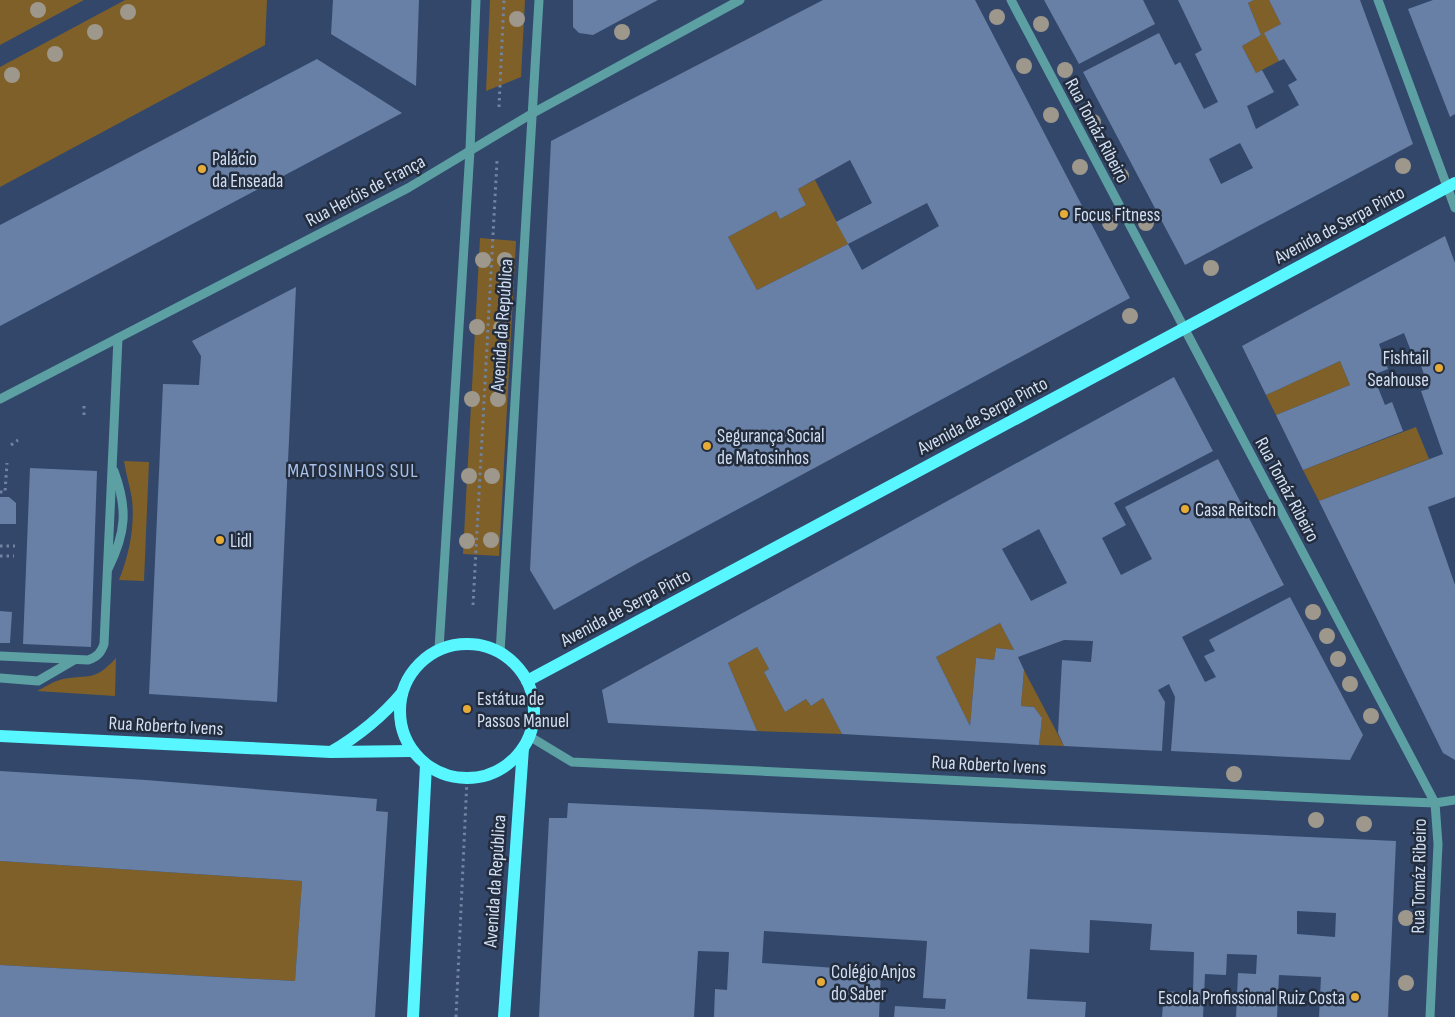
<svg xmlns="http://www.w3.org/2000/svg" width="1455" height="1017" font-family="'Sofia Sans Condensed',sans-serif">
  <rect width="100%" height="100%" fill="#32476a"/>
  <g fill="#7f6029">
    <path d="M0 0H84L0 45Z"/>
    <path d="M125 0H267L265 45 0 187V67Z"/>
    <path d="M490 0H525L521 77 486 91Z"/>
    <path d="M1254 0H1269L1281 24 1265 33 1279 61 1256 73 1242 46 1261 35 1248 3Z"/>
    <path d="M815 180 848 244 757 290 728 237 776 211 780 219 806 205 798 189Z"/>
    <path d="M480 238 516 241 499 556 463 554Z"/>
    <path d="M1340 361 1350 385 1276 415 1266 395Z"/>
    <path d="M1416 427 1429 459 1319 501 1303 470Z"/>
    <path d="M124 461 149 462 144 581 119 580C129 555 135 527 132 499 130 487 126 474 124 461Z"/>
    <path d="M1000 623 1014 650 996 648 994 660 976 658 970 726 936 657Z"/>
    <path d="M757 647 769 669 764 672 785 712 806 699 811 706 823 698 842 734 757 731 728 663Z"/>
    <path d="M116 658 115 696 37 691C45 687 54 681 63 679 90 674 94 682 116 658Z"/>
    <path d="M1024 670 1064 746 1039 745 1042 718 1034 707 1021 706Z"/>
    <path d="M0 861 302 881 295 981 0 965Z"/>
  </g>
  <g fill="#6880a6" fill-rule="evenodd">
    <path d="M333 0H419L416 86 331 34Z"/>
    <path d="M573 0H658L593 35 579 33 573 27Z"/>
    <path d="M823 0H975L1130 298 638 563 554 610 530 570 551 141ZM850 160 872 203 836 222 848 244 927 203 939 226 862 270 848 244 757 290 728 237 776 211 780 219 806 205 798 189Z"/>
    <path d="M1044 0H1143L1155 24 1079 64Z"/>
    <path d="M1178 0H1254L1248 3 1261 35 1242 46 1256 73 1262 70 1274 92 1247 106 1256 129 1299 105 1288 85 1297 80 1284 59 1279 61 1264 33 1281 24 1269 0H1360L1413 144 1185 265 1083 72 1159 33 1175 65 1180 62 1204 109 1218 102 1195 54 1202 50ZM1240 143 1253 168 1221 184 1209 159Z"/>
    <path d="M1433 0H1455V114L1450 117 1408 9Z"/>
    <path d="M317 59 402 113 0 326V225Z"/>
    <path d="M1445 236 1455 263V497L1428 507 1455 585V760L1443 753 1319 501 1443 454 1421 391 1429 389 1418 357 1414 359 1404 333 1379 344 1388 369 1373 375 1385 405 1392 402 1403 431 1303 470 1276 415 1350 385 1340 361 1266 395 1242 346Z"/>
    <path d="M296 287 277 702 149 694 163 384 199 385 201 356 192 341Z"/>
    <path d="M1174 377 1213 451 1114 503 1126 525 1102 538 1121 575 1152 559 1125 507 1218 459 1284 585 1182 637 1205 682 1216 677 1204 656 1215 651 1209 640 1290 597 1363 735 1350 760 1171 751 1175 697 1169 684 1158 690 1165 702 1162 751 1064 746 1058 733 1062 660 1091 662 1093 641 1064 640 1018 657 1024 670 1021 706 1034 707 1042 718 1039 745 842 734 823 698 811 706 806 699 785 712 764 672 769 669 757 647 728 663 757 731 608 723 602 690ZM1039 529 1067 583 1031 601 1002 549ZM1000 623 1014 650 996 648 994 660 976 658 970 726 936 657Z"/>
    <path d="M30 468 97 471 91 647 23 644Z"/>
    <path d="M0 497H9L16 503V524H0Z"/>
    <path d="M0 611 12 612 10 643H0Z"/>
    <path d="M0 771 146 780 377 799 376 811 388 812 375 1017H0V965L295 981 302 881 0 861Z"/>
    <path d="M568 803 1396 841 1388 1017H1319L1321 977 1279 975 1277 1017H1236L1238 973 1256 974 1257 955 1227 954 1226 975 1205 974 1203 1017H1162L1164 991 1193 993 1194 952 1150 950 1152 924 1090 920 1089 953 1030 949 1027 999 1086 1002 1085 1017H894L895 1006 945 1009 946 999 923 998 927 941 764 931 762 963 881 971 879 1017H714L715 989 727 990 729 952 698 951 694 1017H539L549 818H567ZM1297 911 1336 913 1335 937 1297 934Z"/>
  </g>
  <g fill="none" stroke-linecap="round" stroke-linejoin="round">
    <g stroke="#7284a1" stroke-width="3" stroke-dasharray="2.5 4" stroke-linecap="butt">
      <path d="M499 107 504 0"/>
      <path d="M84 415V404"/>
      <path d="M11 445 18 440"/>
      <path d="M0 492H5L7 463"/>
      <path d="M0 546H15"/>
      <path d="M0 556H14"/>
      <path d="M473 605 497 161"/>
      <path d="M456 1017 467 779"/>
    </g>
    <g stroke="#5ca0a3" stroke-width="9">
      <path d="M1011 0 1435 803 1438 844 1430 1017"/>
      <path d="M1378 0 1455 208"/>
      <path d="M0 399 408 188 533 113 740 0"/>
      <path d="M108 569C126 533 128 509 114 471"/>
      <path d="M439 649 470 150 476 0"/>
      <path d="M500 653 539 0"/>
      <path d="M0 656 88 660C97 657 101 653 104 644L118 338"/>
      <path d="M0 678 38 681 74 660"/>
      <path d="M529 736 572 762 1360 800 1435 803 1455 800"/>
    </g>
    <g stroke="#58f7ff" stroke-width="12">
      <circle cx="467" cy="711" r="67"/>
      <path d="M527 681 1455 183"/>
      <path d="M0 736 331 752 412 751"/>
      <path d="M331 752C358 736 381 718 402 693"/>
      <path d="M413 1017 426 765"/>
      <path d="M504 1017 523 748"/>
    </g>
  </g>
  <g fill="#9e978b">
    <circle cx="38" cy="10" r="8"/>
    <circle cx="128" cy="12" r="8"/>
    <circle cx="997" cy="17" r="8"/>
    <circle cx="517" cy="19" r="8"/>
    <circle cx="1041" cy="24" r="8"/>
    <circle cx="95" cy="32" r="8"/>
    <circle cx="622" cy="32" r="8"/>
    <circle cx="55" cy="54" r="8"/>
    <circle cx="1024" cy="66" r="8"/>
    <circle cx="1065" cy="70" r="8"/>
    <circle cx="12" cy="75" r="8"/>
    <circle cx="1051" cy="115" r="8"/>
    <circle cx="1093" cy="122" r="8"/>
    <circle cx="1403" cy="166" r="8"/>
    <circle cx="1080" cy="167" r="8"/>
    <circle cx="1121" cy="176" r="8"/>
    <circle cx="1110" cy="223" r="8"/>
    <circle cx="1146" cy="223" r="8"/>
    <circle cx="483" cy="260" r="8"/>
    <circle cx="505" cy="260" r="8"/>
    <circle cx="1211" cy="268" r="8"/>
    <circle cx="1130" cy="316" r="8"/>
    <circle cx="477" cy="327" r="8"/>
    <circle cx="501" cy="328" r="8"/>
    <circle cx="472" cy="399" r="8"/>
    <circle cx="498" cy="399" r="8"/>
    <circle cx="469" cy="476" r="8"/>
    <circle cx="492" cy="476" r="8"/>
    <circle cx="491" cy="540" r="8"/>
    <circle cx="467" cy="541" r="8"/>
    <circle cx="1313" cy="612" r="8"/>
    <circle cx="1327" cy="636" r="8"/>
    <circle cx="1338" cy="659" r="8"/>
    <circle cx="1350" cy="684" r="8"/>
    <circle cx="1371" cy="716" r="8"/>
    <circle cx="1234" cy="774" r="8"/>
    <circle cx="1316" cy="820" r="8"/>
    <circle cx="1364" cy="824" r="8"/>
    <circle cx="1406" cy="918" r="8"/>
    <circle cx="1406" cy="983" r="8"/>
  </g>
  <g fill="#e7ac37" stroke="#232d3d" stroke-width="2">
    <circle cx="202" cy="169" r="5"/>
    <circle cx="1064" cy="214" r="5"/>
    <circle cx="1439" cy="368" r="5"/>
    <circle cx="707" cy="446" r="5"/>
    <circle cx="1185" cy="509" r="5"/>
    <circle cx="220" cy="540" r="5"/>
    <circle cx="467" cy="709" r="5"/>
    <circle cx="821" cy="982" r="5"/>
    <circle cx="1355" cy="997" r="5"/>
  </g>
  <g text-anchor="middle" stroke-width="5" stroke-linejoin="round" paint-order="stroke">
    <g font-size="19" fill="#d1dff4" stroke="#232d3d">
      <text transform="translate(1098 130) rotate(62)" y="7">Rua Tomáz Ribeiro</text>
      <text transform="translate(365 190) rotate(-28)" y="7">Rua Heróis de França</text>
      <text transform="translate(1339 224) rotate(-28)" y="7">Avenida de Serpa Pinto</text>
      <text transform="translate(501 325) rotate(-86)" y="7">Avenida da República</text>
      <text transform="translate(982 415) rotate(-28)" y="7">Avenida de Serpa Pinto</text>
      <text transform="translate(1288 489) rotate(62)" y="7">Rua Tomáz Ribeiro</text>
      <text transform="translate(625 607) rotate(-28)" y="7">Avenida de Serpa Pinto</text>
      <text transform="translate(166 725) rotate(3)" y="7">Rua Roberto Ivens</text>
      <text transform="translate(989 764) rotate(3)" y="7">Rua Roberto Ivens</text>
      <text transform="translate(1418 876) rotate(-89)" y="7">Rua Tomáz Ribeiro</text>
      <text transform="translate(494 881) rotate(-86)" y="7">Avenida da República</text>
    </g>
    <g font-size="19" fill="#d1dff4" stroke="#232d3d" text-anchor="start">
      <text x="212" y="165">Palácio<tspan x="212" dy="22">da Enseada</tspan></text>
      <text x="1074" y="221">Focus Fitness</text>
      <text x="1429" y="364" text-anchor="end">Fishtail<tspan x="1429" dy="22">Seahouse</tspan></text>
      <text x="717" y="442">Segurança Social<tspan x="717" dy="22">de Matosinhos</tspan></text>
      <text x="1195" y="516">Casa Reitsch</text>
      <text x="230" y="547">Lidl</text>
      <text x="477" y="705">Estátua de<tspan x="477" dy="22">Passos Manuel</tspan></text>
      <text x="831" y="978">Colégio Anjos<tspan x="831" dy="22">do Saber</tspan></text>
      <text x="1345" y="1004" text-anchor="end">Escola Profissional Ruiz Costa</text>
    </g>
    <g font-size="20" letter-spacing="1" fill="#a6c0e9" stroke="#232d3d">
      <text x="353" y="477">MATOSINHOS SUL</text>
    </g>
  </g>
</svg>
